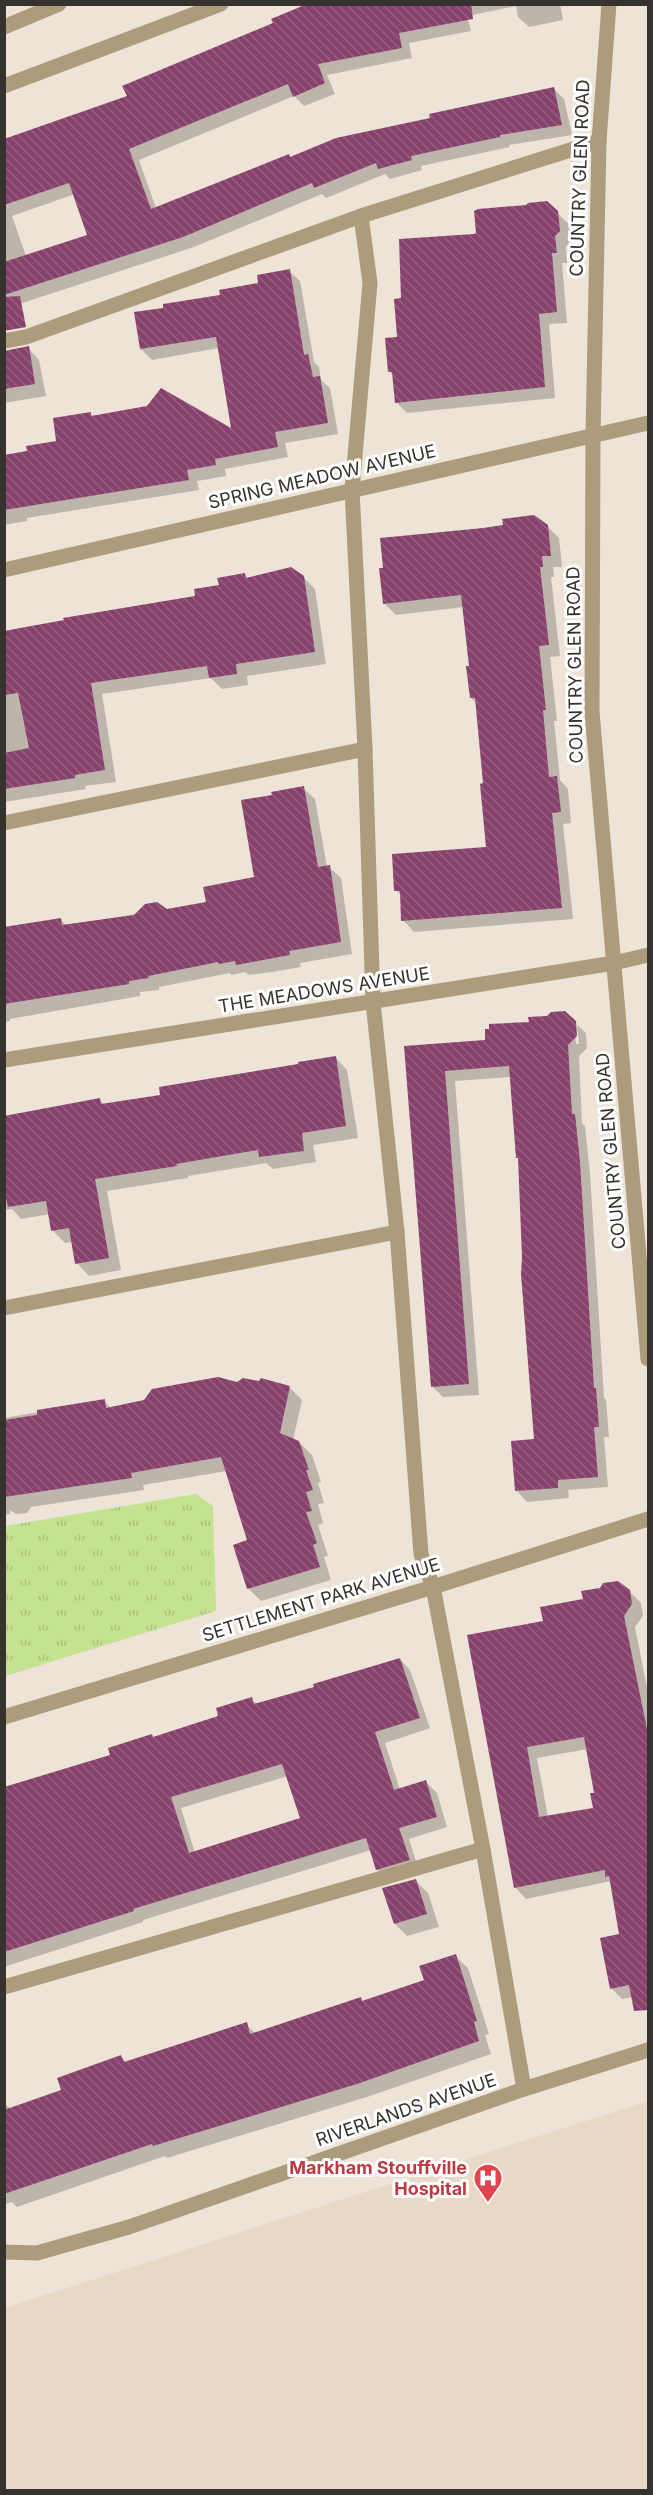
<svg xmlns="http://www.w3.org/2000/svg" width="653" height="2495" font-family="Inter,sans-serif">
  <defs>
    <pattern id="park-tufts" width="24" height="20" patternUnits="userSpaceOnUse" patternTransform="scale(1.5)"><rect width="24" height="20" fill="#c5e291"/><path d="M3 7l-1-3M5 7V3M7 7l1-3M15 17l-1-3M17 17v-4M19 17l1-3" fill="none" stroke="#aac27d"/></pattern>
    <pattern id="building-back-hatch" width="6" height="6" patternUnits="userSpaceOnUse" patternTransform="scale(1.5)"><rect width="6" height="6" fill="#87416c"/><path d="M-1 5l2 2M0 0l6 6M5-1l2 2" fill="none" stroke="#966181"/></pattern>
  </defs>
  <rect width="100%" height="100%" fill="#ede3d6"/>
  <path fill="#e7d9c5" d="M648 2101V2490H5V2308Z"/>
  <path fill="url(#park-tufts)" d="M196 1494 213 1506 216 1611 5 1676V1526Z"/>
  <g fill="#0003" fill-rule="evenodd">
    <path d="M317 4H560L563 20 529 27 518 17 516 6 467 16 471 31 409 43 412 58 327 75 335 94 304 106 294 96 139 160 156 208 291 158 553 88 564 99 572 135 509 145 510 147 421 166 422 170 390 179 385 174 326 198 322 194 194 247 4 309V141L129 97ZM75 194 89 236 26 256 12 216Z"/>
    <path d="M557 213 569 224 570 243 566 247 567 263H562L567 323 549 324 555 398 407 413 396 402 394 376 390 372 399 338 403 299 475 235Z"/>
    <path d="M289 271 300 281 314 362 319 367 321 380 330 388 338 434 285 443 288 457 225 469 226 476 197 481 199 490 27 518V521L4 525V456L29 452 58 442 90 413 94 417 233 431 219 348 152 360 141 349 222 296 259 284Z"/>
    <path d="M29 349 39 360 46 396 4 403V354Z"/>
    <path d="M547 526 559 538 562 567H553L554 577H551L560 656 550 657 557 721H554L560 780 568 789 571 823 563 824 573 919 414 932 403 920 401 896 396 890 488 849 485 785 477 704 471 698V667L464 607 396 615 384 603Z"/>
    <path d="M245 575 248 579 303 577 315 589 326 664 247 676 248 685 222 689 211 678 102 694 116 782 85 786 86 789 4 802V633L197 597Z"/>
    <path d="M303 788 315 799 327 867H329L341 878 352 954 300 963 301 967 272 972 249 975 245 972 231 975 230 973 159 987V990L140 992V996L10 1019V1021L4 1022V929L61 920 66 925 208 903 256 879 274 796Z"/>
    <path d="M574 1021 576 1044H579L577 1025 586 1033 587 1048 579 1056 582 1124 585 1126 590 1174 604 1398 606 1400 609 1437H604L608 1487 568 1490 569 1498 527 1502 517 1491 535 1440 520 1160 517 1157 511 1077 455 1081 479 1395 443 1397 433 1387 406 1048 487 1041Z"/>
    <path d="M335 1057 347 1070 358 1138 313 1145 316 1162 273 1169 266 1163 188 1176V1178L107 1191 121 1270 89 1276 77 1263 73 1242 65 1243 53 1231 50 1214 21 1219 12 1209 4 1210V1118L99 1100 105 1105 162 1096Z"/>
    <path d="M237 1384 289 1387 302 1400 293 1440 299 1442 312 1455 321 1482 318 1483 324 1503 318 1504 323 1523 318 1525 328 1556 324 1557 331 1580 261 1601 248 1588 249 1541 227 1471 143 1485 144 1490 31 1507 27 1513 16 1514 10 1510V1514L4 1515V1418L104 1401 112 1409Z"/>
    <path d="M629 1591 641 1603 643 1616 635 1627 648 1693V1994L622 1999 611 1988 621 1935 611 1881 526 1899 515 1887 469 1636 544 1622ZM588 1749 595 1794V1809L548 1817 537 1758Z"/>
    <path d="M400 1659 410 1670 430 1728 385 1743 400 1790 426 1782 437 1793 447 1827 409 1839 419 1871 388 1880 377 1869 371 1850 143 1920V1922L4 1967V1786L6 1788 112 1756 154 1738 220 1717 251 1699 257 1704 316 1688ZM288 1776 302 1819 195 1853 181 1808Z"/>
    <path d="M415 1880 428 1893 439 1927 407 1936 395 1924Z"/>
    <path d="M455 1956 468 1968 489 2034 485 2035 491 2054 370 2096 167 2158 165 2156 17 2207 12 2202 4 2204V2103L11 2109 63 2091 121 2057 127 2063 246 2024 256 2034 361 1999 364 2002 426 1981Z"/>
  </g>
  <g fill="url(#building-back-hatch)" fill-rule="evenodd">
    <path d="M307 4H471L473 19 399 33 402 48 318 64 325 83 293 97 288 84 129 149 151 209 289 154 290 157 336 138 430 118 429 114 554 87 562 125 500 135V137L411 156 412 160 378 169 376 163 314 188 312 183 183 237 4 295V262L87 235 69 183 4 205V139L127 96 122 86 273 23 271 19Z"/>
    <path d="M547 201 558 211 560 231 555 236 557 253H552L557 312 539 314 545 387 395 403 392 372H388L385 338 397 337 394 299 401 298 399 239 474 234 476 233 474 211 478 209 526 205 528 203Z"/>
    <path d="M290 269 304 355 308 354 313 377 320 376 328 423 275 432 278 447 215 459 216 465 187 470 189 480 4 510V455L27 451 26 446 56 441 53 418 91 412V416L147 406 161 388 231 428 216 337 140 349 134 312 163 308V304L220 295 219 290 258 283 257 275Z"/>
    <path d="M20 296 26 327 4 331V297Z"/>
    <path d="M29 346 35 384 4 389V351Z"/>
    <path d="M534 515 548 525 551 556H542L543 567H540L549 645 539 646 546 710H543L549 777 557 776 561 812 552 813 562 908 401 921 400 891H394L392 854 486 847 480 784 483 783 475 698H470L466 666H469L461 595 383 604 379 568H383L380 538 483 528 503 525 502 519Z"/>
    <path d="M291 567 304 576 315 652 236 664 237 674 209 678 207 666 91 683 105 770 75 775V778L4 789V753L29 748 18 693 4 695V631L64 620 63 618 195 596 194 589 219 585 217 578 245 573 246 578Z"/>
    <path d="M304 786 318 867 330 865 341 942 289 951 290 955 236 965 235 961 219 964 218 962 148 976 149 978 129 981V984L4 1004V927L61 918 62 925 134 915 145 904 157 902 167 909 206 902 203 887 254 877 241 800 272 795 271 792Z"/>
    <path d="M565 1011 576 1021 577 1036 568 1045 572 1114H575L580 1162 594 1388H596L599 1427H594L598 1477 558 1480V1488L515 1491 511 1441 534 1439 521 1274 522 1257 518 1158H516L509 1066 445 1071 469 1384 431 1387 404 1046 485 1040V1029H489V1024L529 1022 528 1017 547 1016 551 1012Z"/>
    <path d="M336 1056 346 1126 302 1133 304 1151 259 1157 258 1150 176 1164 177 1166 95 1179 109 1258 75 1264 69 1228 51 1231 46 1201 8 1207 4 1189V1116L100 1098 101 1104 160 1095 159 1087 298 1064V1062Z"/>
    <path d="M218 1377 237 1382 243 1378 259 1381 261 1378 290 1386 280 1433 299 1441 309 1470H306L313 1490 306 1492 312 1511 306 1512 317 1543 313 1545 320 1567 247 1589 233 1545 247 1540 221 1457 131 1473 132 1478 4 1497V1420L37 1415V1410L105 1399 106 1408 144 1400 152 1389Z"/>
    <path d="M618 1581 630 1590 632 1604 624 1616 648 1734V2010L634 2011 629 1985 610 1989 600 1938 619 1934 609 1876 605 1877V1870L514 1888 467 1635 543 1621 540 1607 583 1599 581 1591 600 1588 603 1583ZM584 1737 594 1793H590L593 1808 539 1817 527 1747Z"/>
    <path d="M400 1658 420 1718 375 1732 394 1790 426 1780 437 1817 399 1828 410 1860 376 1870 366 1838 133 1909 134 1911 4 1952V1787L110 1755 108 1748 152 1734 153 1737 218 1716 216 1708 252 1697 254 1704 314 1687 313 1684ZM282 1764 300 1818 189 1853 171 1797Z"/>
    <path d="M416 1879 427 1914 394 1924 382 1888Z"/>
    <path d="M456 1954 477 2021 474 2022 479 2041 357 2084 153 2146 152 2144 4 2194V2110L61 2090 57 2078 121 2055 124 2062 247 2022 250 2034 361 1997 362 2001 424 1980 419 1966Z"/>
  </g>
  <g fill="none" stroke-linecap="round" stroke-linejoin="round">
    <g stroke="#ac9c7b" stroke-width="15">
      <path d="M361 216 370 283 352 490 365 749 373 1002 397 1232 421 1554 433 1587 483 1849 524 2089"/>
      <path d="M4 341 26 337 361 216 599 141"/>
      <path d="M4 823 365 749"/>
      <path d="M4 1308 397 1232"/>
      <path d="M4 1987 483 1849"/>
    </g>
    <g stroke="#ac9c7b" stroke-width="15">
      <path d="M609 4 599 141 593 435 592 712 648 1359"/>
      <path d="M4 27 59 4"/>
      <path d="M4 86 221 4"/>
      <path d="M4 570 648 423"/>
      <path d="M4 1060 614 963 648 955"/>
      <path d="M4 1717 433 1587 648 1519"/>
      <path d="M4 2252 37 2253 129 2227 524 2089 648 2050"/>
    </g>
  </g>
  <defs>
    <g id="hospital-pin" transform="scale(1.5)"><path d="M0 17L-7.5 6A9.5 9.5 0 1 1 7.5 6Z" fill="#e0444e" stroke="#fff"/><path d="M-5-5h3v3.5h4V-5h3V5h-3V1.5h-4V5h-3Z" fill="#fff"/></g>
  </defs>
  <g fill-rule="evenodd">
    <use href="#hospital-pin" x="488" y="2178"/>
  </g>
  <g text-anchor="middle" stroke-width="6" stroke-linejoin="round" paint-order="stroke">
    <g font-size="18" fill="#36322d" stroke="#fff">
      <text transform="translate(580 178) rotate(-88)" y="6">COUNTRY GLEN ROAD</text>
      <text transform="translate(322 477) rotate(-13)" y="6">SPRING MEADOW AVENUE</text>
      <text transform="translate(575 665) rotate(-91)" y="6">COUNTRY GLEN ROAD</text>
      <text transform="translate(324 990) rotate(-9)" y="6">THE MEADOWS AVENUE</text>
      <text transform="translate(611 1151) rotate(-95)" y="6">COUNTRY GLEN ROAD</text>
      <text transform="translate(321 1600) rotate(-17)" y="6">SETTLEMENT PARK AVENUE</text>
      <text transform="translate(406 2110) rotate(-19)" y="6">RIVERLANDS AVENUE</text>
    </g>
    <g font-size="18" font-weight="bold" fill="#be3a42" stroke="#fff" text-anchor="end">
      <text x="467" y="2174">Markham Stouffville<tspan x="467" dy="21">Hospital</tspan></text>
    </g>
  </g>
  <rect width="653" height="2495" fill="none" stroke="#36322d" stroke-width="12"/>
</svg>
